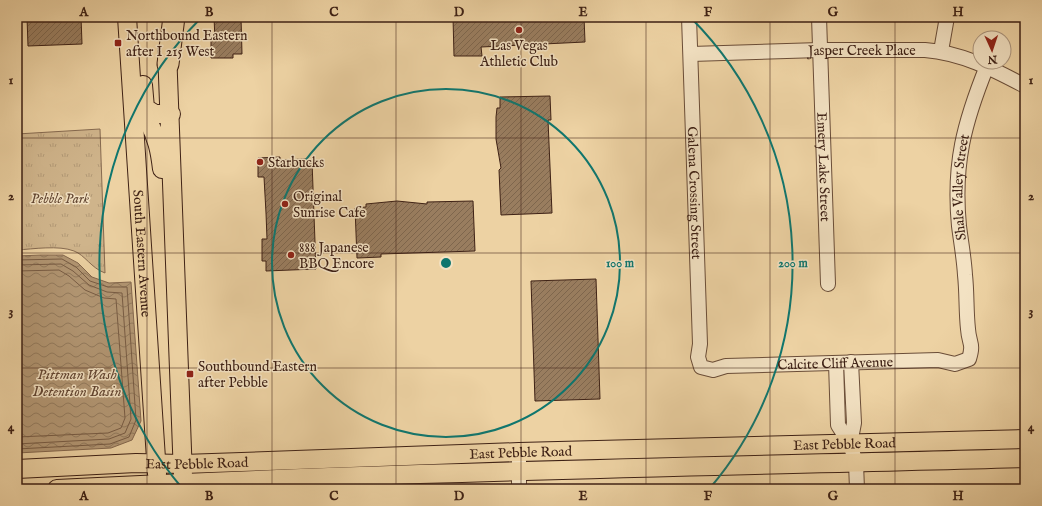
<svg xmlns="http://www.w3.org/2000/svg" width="1042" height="506" font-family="'IM FELL English',serif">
  <defs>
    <pattern id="grass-tufts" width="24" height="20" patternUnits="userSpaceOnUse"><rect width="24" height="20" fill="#cfb48b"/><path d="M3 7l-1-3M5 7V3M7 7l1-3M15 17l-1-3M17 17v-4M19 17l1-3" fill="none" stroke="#b39a77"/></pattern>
    <pattern id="water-waves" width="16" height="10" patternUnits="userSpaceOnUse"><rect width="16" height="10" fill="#b29673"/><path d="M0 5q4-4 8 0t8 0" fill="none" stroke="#927a5d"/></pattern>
    <pattern id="building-hatch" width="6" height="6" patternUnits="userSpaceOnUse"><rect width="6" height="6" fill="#997d5f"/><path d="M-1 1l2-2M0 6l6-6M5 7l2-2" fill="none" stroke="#7e664d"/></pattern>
  </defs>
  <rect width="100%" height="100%" fill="#edd2a3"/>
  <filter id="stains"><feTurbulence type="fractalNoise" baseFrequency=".005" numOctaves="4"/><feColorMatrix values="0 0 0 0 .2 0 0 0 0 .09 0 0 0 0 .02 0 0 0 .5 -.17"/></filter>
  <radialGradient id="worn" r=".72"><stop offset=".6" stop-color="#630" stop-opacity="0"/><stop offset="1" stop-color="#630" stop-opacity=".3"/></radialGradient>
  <path fill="url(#grass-tufts)" stroke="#866a50" d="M100 129 105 273C91 268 85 255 74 251 59 245 33 249 17 250V134Z"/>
  <path fill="url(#water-waves)" stroke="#84674d" d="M41 255H63L78 263 92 277 109 283 131 282 141 421 132 440 111 448 17 453V256Z"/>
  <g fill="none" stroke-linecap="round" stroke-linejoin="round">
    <g stroke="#785c44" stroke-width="1">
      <path d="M17 260 62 259 76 267 90 281 108 287H127L136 420 129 437 110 444 17 449"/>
      <path d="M17 265 61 264 73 271 89 285 107 292 122 293 131 419 125 433 109 439 17 444"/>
      <path d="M17 271 59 270 69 276 85 290 104 298 116 299 125 418 121 428 108 433 17 437"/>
    </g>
  </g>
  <g fill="url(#building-hatch)" stroke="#3e2115">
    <path d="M27 17H81L82 44 28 46Z"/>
    <path d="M214 17H241L242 54H233V58H211V40H215Z"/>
    <path d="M453 17H584L585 42 481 47 482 56H454Z"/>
    <path d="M550 96 551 120H548L552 213 501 215 499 170 501 168 496 139V117L497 108H500V97Z"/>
    <path d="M280 157V160L306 159 307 161H312L316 269 266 271V261H262V239H267L266 213 264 177H258V158Z"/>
    <path d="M397 201 427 204V202L473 201 475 251 381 254V257L357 258 355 208 366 207V204Z"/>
    <path d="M596 279 600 399 535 401 531 281Z"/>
  </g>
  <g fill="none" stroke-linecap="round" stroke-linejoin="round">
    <g stroke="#6a4d38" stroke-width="16">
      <g id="minor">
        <path id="s1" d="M689 17 700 344 698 357 701 367 713 370 726 366 938 360 955 364 969 359C974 343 969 344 968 329 966 311 967 293 965 275 964 258 961 242 959 226 953 164 964 123 987 66"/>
        <path id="s2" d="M819 17 828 284"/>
        <path d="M941 51 947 17"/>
        <path id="s3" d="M691 54 820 50H925C962 53 993 69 1025 86"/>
        <path d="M836 363 838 425 850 444 856 463 857 489"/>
        <path d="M850 444 854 423 851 362"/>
        <path d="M519 461V489"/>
      </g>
    </g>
    <g stroke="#3e2115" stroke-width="20">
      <g id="major">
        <path id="s4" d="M127 17 157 474"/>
        <path d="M167 50 183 476"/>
        <path d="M143 85 145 108 155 114H171"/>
        <path d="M134 117 148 121C157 137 160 151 162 169"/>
        <path id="s5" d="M17 469 136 463 183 464 519 452 1025 439"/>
        <path d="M57 489C379 472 702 467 1025 458"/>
      </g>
    </g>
    <g stroke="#3e2115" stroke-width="23">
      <path id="highway" d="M168 64 174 17"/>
    </g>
    <use href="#minor" stroke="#f3e2c3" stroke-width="14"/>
    <use href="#major" stroke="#edd2a3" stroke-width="18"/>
    <use href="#highway" stroke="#edd2a3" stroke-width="21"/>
  </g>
  <path fill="none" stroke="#3e2115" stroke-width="1" stroke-opacity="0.55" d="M147 17V489M272 17V489M396 17V489M521 17V489M646 17V489M770 17V489M895 17V489M17 138H1025M17 253H1025M17 368H1025"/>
  <g fill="none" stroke="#0f766e" stroke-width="2">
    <circle cx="446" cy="263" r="174"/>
    <path d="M182 488A347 347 0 0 1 201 18M691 18A347 347 0 0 1 710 488"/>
  </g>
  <g fill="#8f2418" stroke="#f3e2c3" stroke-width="1.5">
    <circle cx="519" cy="30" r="4"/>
    <rect x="114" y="39" width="8" height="8" rx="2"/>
    <circle cx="260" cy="162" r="4"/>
    <circle cx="285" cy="204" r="4"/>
    <circle cx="291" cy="255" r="4"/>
    <rect x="186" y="370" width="8" height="8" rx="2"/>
  </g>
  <g text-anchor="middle" stroke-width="3" stroke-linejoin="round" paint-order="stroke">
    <g font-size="14" fill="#3e2115" stroke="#f3e2c3" text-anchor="start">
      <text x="126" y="40">Northbound Eastern<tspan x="126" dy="16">after I 215 West</tspan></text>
      <text x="519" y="50" text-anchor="middle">Las Vegas<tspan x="519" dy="16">Athletic Club</tspan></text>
      <text x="268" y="167">Starbucks</text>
      <text x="293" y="201">Original<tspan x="293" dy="16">Sunrise Cafe</tspan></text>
      <text x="299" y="252">888 Japanese<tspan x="299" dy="16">BBQ Encore</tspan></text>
      <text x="198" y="371">Southbound Eastern<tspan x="198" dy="16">after Pebble</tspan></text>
    </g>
    <g font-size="14" fill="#3e2115" stroke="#f3e2c3">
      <text dy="5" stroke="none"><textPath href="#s3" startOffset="171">Jasper Creek Place</textPath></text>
      <text dy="5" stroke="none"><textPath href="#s2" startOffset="150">Emery Lake Street</textPath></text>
      <text dy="5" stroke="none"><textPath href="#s1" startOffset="794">Shale Valley Street</textPath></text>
      <text dy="5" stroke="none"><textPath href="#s1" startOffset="176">Galena Crossing Street</textPath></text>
      <text dy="5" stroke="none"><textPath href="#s4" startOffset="237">South Eastern Avenue</textPath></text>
      <text dy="5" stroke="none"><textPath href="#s1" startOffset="486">Calcite Cliff Avenue</textPath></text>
      <text dy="5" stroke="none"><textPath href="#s5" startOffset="828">East Pebble Road</textPath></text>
      <text dy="5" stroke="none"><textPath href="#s5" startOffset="504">East Pebble Road</textPath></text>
      <text dy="5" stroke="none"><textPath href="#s5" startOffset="180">East Pebble Road</textPath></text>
    </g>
    <g font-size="14" font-style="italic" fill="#624632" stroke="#f3e2c3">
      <text x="60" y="203">Pebble Park</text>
    </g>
    <g font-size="15" font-style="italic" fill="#614431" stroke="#f3e2c3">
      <text x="77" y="379">Pittman Wash<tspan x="77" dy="17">Detention Basin</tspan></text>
    </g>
  </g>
  <circle cx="446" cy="263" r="6" fill="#0f766e" stroke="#f3e2c3" stroke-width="2"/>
  <g font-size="12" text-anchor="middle" font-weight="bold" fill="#0f766e" stroke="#f3e2c3" stroke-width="3" stroke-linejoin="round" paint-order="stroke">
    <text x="620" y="267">100 m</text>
    <text x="793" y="267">200 m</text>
  </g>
  <rect width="1042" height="506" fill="none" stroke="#edd2a3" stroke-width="44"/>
  <g transform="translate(992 50) rotate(177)"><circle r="19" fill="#f3e2c3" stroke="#ab957d"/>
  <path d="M0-3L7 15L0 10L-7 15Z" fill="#8f2418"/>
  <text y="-6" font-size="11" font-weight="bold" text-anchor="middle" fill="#3e2115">N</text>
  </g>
  <rect x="22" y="22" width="998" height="462" fill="none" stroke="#3e2115" stroke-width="1.5"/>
  <g font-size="13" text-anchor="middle" font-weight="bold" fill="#3e2115">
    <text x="84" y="16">A</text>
    <text x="209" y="16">B</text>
    <text x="334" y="16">C</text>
    <text x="459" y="16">D</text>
    <text x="583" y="16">E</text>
    <text x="708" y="16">F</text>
    <text x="833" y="16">G</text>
    <text x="958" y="16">H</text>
    <text x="11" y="84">1</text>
    <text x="1031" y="84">1</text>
    <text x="11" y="200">2</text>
    <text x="1031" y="200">2</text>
    <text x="11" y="315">3</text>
    <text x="1031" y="315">3</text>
    <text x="11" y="431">4</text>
    <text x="1031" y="431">4</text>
    <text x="84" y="500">A</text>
    <text x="209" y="500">B</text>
    <text x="334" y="500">C</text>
    <text x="459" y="500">D</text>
    <text x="583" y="500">E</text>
    <text x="708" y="500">F</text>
    <text x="833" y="500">G</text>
    <text x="958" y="500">H</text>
  </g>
  <rect width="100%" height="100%" filter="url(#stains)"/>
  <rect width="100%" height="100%" fill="url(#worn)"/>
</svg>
